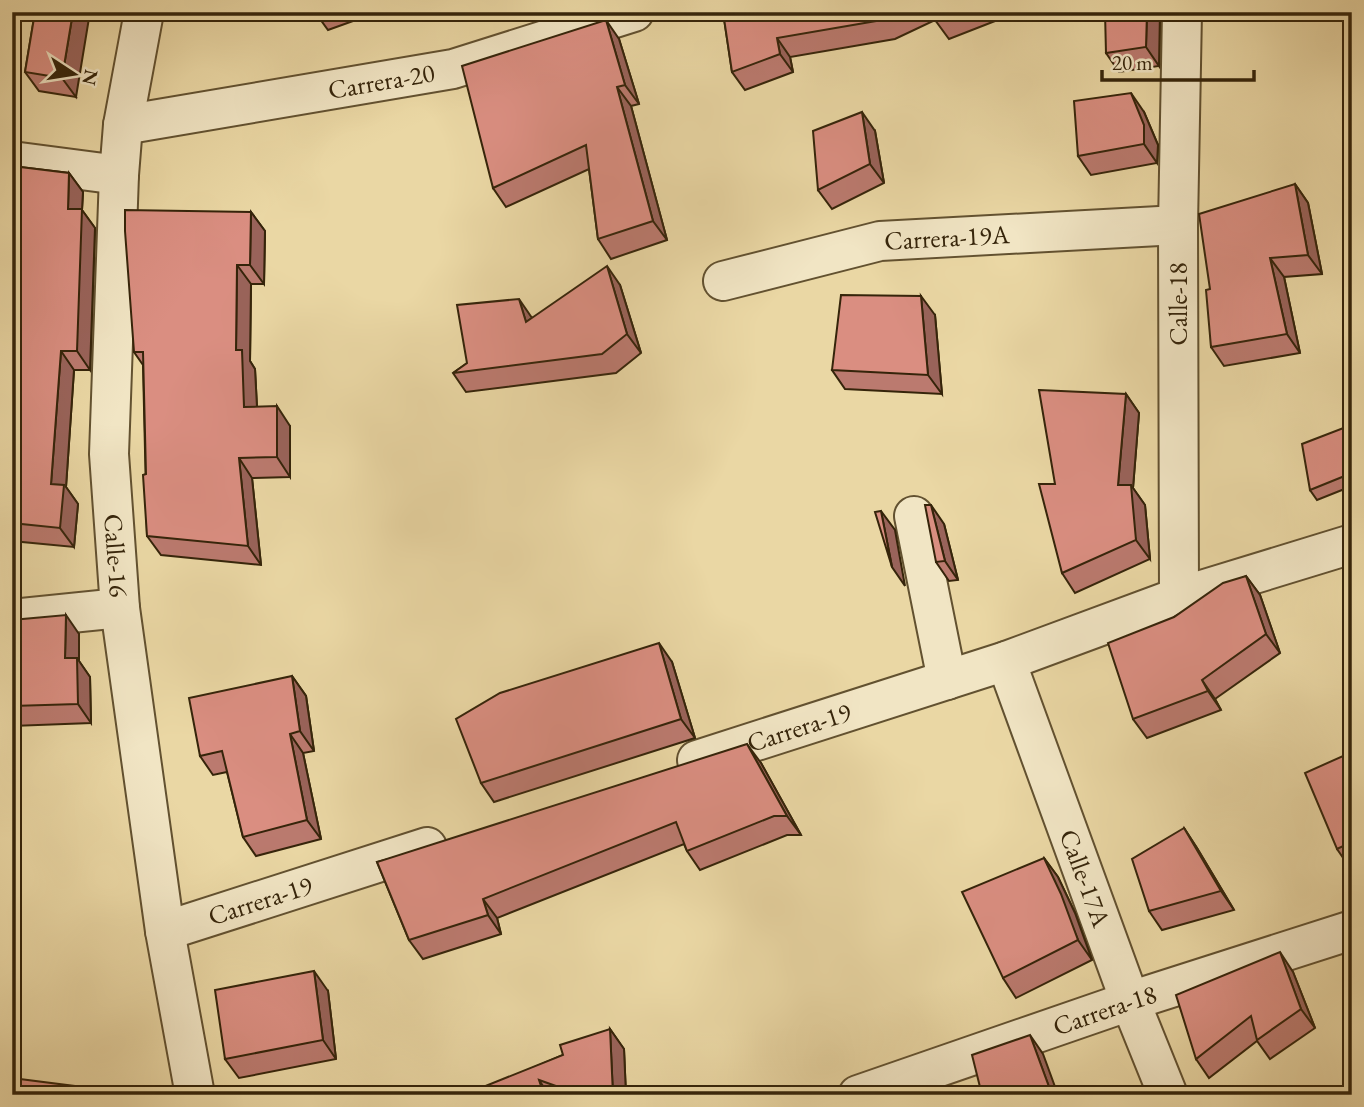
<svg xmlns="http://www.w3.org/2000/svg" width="1364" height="1107" font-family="'EB Garamond',serif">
  <rect width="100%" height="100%" fill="#ead7a4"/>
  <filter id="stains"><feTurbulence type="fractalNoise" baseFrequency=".00286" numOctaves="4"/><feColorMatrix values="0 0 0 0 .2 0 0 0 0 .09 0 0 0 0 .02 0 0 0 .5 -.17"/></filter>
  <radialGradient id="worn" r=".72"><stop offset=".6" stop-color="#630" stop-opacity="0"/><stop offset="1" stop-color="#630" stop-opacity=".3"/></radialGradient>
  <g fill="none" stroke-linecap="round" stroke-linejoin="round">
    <g stroke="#625130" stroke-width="42">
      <g id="minor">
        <path id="s1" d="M144 12 123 125 119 175 109 454 120 608 165 931 195 1095"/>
        <path id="s2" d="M123 125 453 69 634 12"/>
        <path d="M12 161 119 175"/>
        <path id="s3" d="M723 281 880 241 1178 225"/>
        <path d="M914 516 947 680"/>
        <path d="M1179 597 1178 225 1182 12"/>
        <path d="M12 619 120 608"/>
        <path id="s4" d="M1006 661 1130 1001 1168 1095"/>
        <path id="s5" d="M697 760 1006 661 1179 597 1352 544"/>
        <path id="s6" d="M165 931 427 847"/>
        <path id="s7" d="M858 1095 1130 1001 1352 930"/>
      </g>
    </g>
    <use href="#minor" stroke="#f1e5c4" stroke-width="38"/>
  </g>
  <g fill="#bb7a6f" stroke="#35240a" stroke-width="2">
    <path d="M35 12 76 97 39 91 25 72Z"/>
    <path d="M315 12H378L328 30Z"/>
    <path d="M723 12H1020L1013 14 949 39 935 20 895 39 790 57 793 72 745 90 732 72Z"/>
    <path d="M1160 12 1159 66 1119 72 1106 53Z"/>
    <path d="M619 39 639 104 631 106 667 240 611 259 598 239 589 169 506 207 493 188Z"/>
    <path d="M1144 112 1158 145 1157 163 1091 175 1078 156Z"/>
    <path d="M875 131 884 183 832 209 818 190Z"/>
    <path d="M12 166 69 173 83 192 82 210 95 228 90 370H74L66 487 78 504 74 547 12 541Z"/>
    <path d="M1295 184 1308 203 1322 274 1284 277 1300 353 1224 366 1211 347 1210 289Z"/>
    <path d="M251 212 265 231 264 284H251L250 361 255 369 257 407 290 426V477L252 478 261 565 161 555 147 536 143 365 134 352Z"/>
    <path d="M620 285 641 353 616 373 466 392 453 373 532 318Z"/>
    <path d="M935 315 942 394 845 389 832 370Z"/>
    <path d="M1126 394 1139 413 1133 488 1145 505 1150 559 1075 593 1062 573 1055 484Z"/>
    <path d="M1352 435V486L1317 500 1310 490Z"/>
    <path d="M944 524 958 580 949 581 936 562Z"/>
    <path d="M1246 576 1260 595 1280 653 1215 699 1221 710 1147 738 1133 719 1174 617Z"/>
    <path d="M12 620 79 634V661L90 677 91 723 12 726Z"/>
    <path d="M672 662 695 738 494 802 481 783Z"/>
    <path d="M292 676 306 696 314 751 303 753 321 839 256 856 243 837 227 772 213 775 200 756Z"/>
    <path d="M1352 752V863L1348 865 1337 849Z"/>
    <path d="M761 763 801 835H787L700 870 687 851 684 844 497 918 501 934 423 959 409 940 377 862Z"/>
    <path d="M1184 828 1197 848 1234 910 1162 930 1149 911Z"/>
    <path d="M1044 858 1058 877 1075 913 1092 960 1016 998 1003 978Z"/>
    <path d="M1293 972 1315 1028 1270 1059 1257 1041 1209 1078 1196 1059Z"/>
    <path d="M328 991 336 1059 239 1078 225 1059Z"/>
    <path d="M610 1029 624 1049 626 1095H469L563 1055Z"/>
  </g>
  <g fill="#99635a" stroke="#35240a" stroke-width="2">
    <path d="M73 12H90L76 97 62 78Z"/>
    <path d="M1147 12H1160L1159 66 1146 47Z"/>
    <path d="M606 20 619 39 639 104 625 85Z"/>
    <path d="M777 38 790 57 793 72 780 54Z"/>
    <path d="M617 87 631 106 667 240 653 221Z"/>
    <path d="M1131 93 1144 112 1158 145 1157 163 1144 144Z"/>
    <path d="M862 112 875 131 884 183 870 164Z"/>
    <path d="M69 173 83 192 82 210 95 228 90 370 77 351 68 209Z"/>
    <path d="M1295 184 1308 203 1322 274 1308 255Z"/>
    <path d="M251 212 265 231 264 284 250 265Z"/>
    <path d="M1270 258 1284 277 1300 353 1287 334Z"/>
    <path d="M237 265 251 284 250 361 255 369 258 426 244 407 236 350Z"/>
    <path d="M607 266 620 285 641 353 627 334Z"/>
    <path d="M921 296 935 315 942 394 928 375Z"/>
    <path d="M519 299 532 318 526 322Z"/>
    <path d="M61 351 74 370 66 487 78 504 74 547 60 528 51 484Z"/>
    <path d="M1126 394 1139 413 1133 488 1145 505 1150 559 1136 540 1118 485Z"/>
    <path d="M277 406 290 426V477L277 457Z"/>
    <path d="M239 458 252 478 261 565 248 546Z"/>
    <path d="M931 505 944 524 958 580 945 561Z"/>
    <path d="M881 511 895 530 905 586 892 567Z"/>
    <path d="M1246 576 1260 595 1280 653 1266 634Z"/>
    <path d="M66 615 79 634V661L90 677 91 723 78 704 65 658Z"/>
    <path d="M659 643 672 662 695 738 681 719Z"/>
    <path d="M292 676 306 696 314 751 300 731Z"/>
    <path d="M1202 680 1215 699 1221 710 1208 691Z"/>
    <path d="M290 734 303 753 321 839 307 820Z"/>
    <path d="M747 744 761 763 801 835 787 816Z"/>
    <path d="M1184 828 1197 848 1234 910 1221 891Z"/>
    <path d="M1044 858 1058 877 1075 913 1092 960 1078 940Z"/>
    <path d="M483 899 497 918 501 934 488 915Z"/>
    <path d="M1280 952 1293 972 1315 1028 1301 1009Z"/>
    <path d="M314 971 328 991 336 1059 323 1040Z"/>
    <path d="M610 1029 624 1049 626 1095H613Z"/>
    <path d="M1030 1035 1043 1054 1058 1095H1052Z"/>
    <path d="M539 1080 549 1095H544Z"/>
  </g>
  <g fill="#da8e81" stroke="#35240a" stroke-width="2">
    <path d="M35 12H73L62 78 25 72Z"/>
    <path d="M723 12H899L882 20 777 38 780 54 732 72Z"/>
    <path d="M933 12H957L936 21Z"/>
    <path d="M1105 12H1147L1146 47 1106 53Z"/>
    <path d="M1344 12H1352V36Z"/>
    <path d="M606 20 625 85 617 87 653 221 598 239 586 145 493 188 462 66Z"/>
    <path d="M1131 93 1144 125V144L1078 156 1074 101Z"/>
    <path d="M862 112 870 164 818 190 813 131Z"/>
    <path d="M12 166 69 173 68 209H82L77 351H61L51 484 64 485 60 528 12 523Z"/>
    <path d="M1295 184 1308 255 1270 258 1287 334 1211 347 1206 290 1210 289 1199 214Z"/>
    <path d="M125 210 251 212 250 265H237L236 350H242L244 407 277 406V457L239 458 248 546 147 536 143 475 146 474 143 352H134L125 231Z"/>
    <path d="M607 266 627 334 602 354 453 373 467 363 457 305 519 299 526 322Z"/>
    <path d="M841 295 921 296 928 375 832 370Z"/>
    <path d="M1039 390 1126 394 1118 485H1131L1136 540 1062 573 1039 484H1055Z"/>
    <path d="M1346 427 1352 439V473L1310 490 1302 444Z"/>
    <path d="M925 505H931L945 561 936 562Z"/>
    <path d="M881 511 892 567 875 512Z"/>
    <path d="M1246 576 1266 634 1202 680 1208 691 1133 719 1108 643 1174 617 1223 583Z"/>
    <path d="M66 615 65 658H77L78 704 12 706V620Z"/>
    <path d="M659 643 681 719 481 783 456 719 500 693Z"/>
    <path d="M292 676 300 731 290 734 307 820 243 837 222 751 200 756 189 698Z"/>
    <path d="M747 744 787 816H774L687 851 676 822 483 899 488 915 409 940 377 862Z"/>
    <path d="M1352 752V842L1337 849 1305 773Z"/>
    <path d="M1184 828 1221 891 1149 911 1132 859Z"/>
    <path d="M1044 858 1061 894 1078 940 1003 978 962 892Z"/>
    <path d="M1280 952 1301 1009 1257 1040 1251 1016 1196 1059 1176 995Z"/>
    <path d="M314 971 323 1040 225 1059 215 990Z"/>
    <path d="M610 1029 613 1095H581L539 1080 544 1095H469L468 1093 563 1055 560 1045Z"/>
    <path d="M1030 1035 1052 1095H982L972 1055Z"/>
    <path d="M12 1078 90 1088V1095H12Z"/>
  </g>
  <g text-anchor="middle" stroke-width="7" stroke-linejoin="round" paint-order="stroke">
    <g font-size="26" fill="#35240a" stroke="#f1e5c4">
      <text dy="9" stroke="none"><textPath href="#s2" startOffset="262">Carrera-20</textPath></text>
      <text dy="9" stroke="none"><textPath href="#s3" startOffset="229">Carrera-19A</textPath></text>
      <text transform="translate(1178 304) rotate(-90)" y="9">Calle-18</text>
      <text dy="9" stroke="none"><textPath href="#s1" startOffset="546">Calle-16</textPath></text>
      <text dy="9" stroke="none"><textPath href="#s5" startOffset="107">Carrera-19</textPath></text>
      <text dy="9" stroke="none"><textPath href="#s4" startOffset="231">Calle-17A</textPath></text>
      <text dy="9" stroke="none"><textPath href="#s6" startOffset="100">Carrera-19</textPath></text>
      <text dy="9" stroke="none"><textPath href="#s7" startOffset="261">Carrera-18</textPath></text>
    </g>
  </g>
  <rect width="1364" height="1107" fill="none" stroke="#ead7a4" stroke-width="42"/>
  <rect x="14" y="14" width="1336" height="1079" fill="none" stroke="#35240a" stroke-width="3.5"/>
  <rect x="21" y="21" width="1322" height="1065" fill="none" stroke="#35240a" stroke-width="2"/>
  <g transform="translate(74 74) rotate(102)" stroke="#f1e5c4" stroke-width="5" paint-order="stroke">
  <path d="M0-5L12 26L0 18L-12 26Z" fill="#35240a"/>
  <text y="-10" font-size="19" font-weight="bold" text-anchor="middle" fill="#35240a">N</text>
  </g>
  <path d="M1102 70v10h152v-10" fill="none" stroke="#35240a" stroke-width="3.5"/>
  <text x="1112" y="70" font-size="21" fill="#35240a" stroke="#f1e5c4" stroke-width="5" paint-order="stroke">20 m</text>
  <rect width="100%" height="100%" filter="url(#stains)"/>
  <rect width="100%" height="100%" fill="url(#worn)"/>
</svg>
